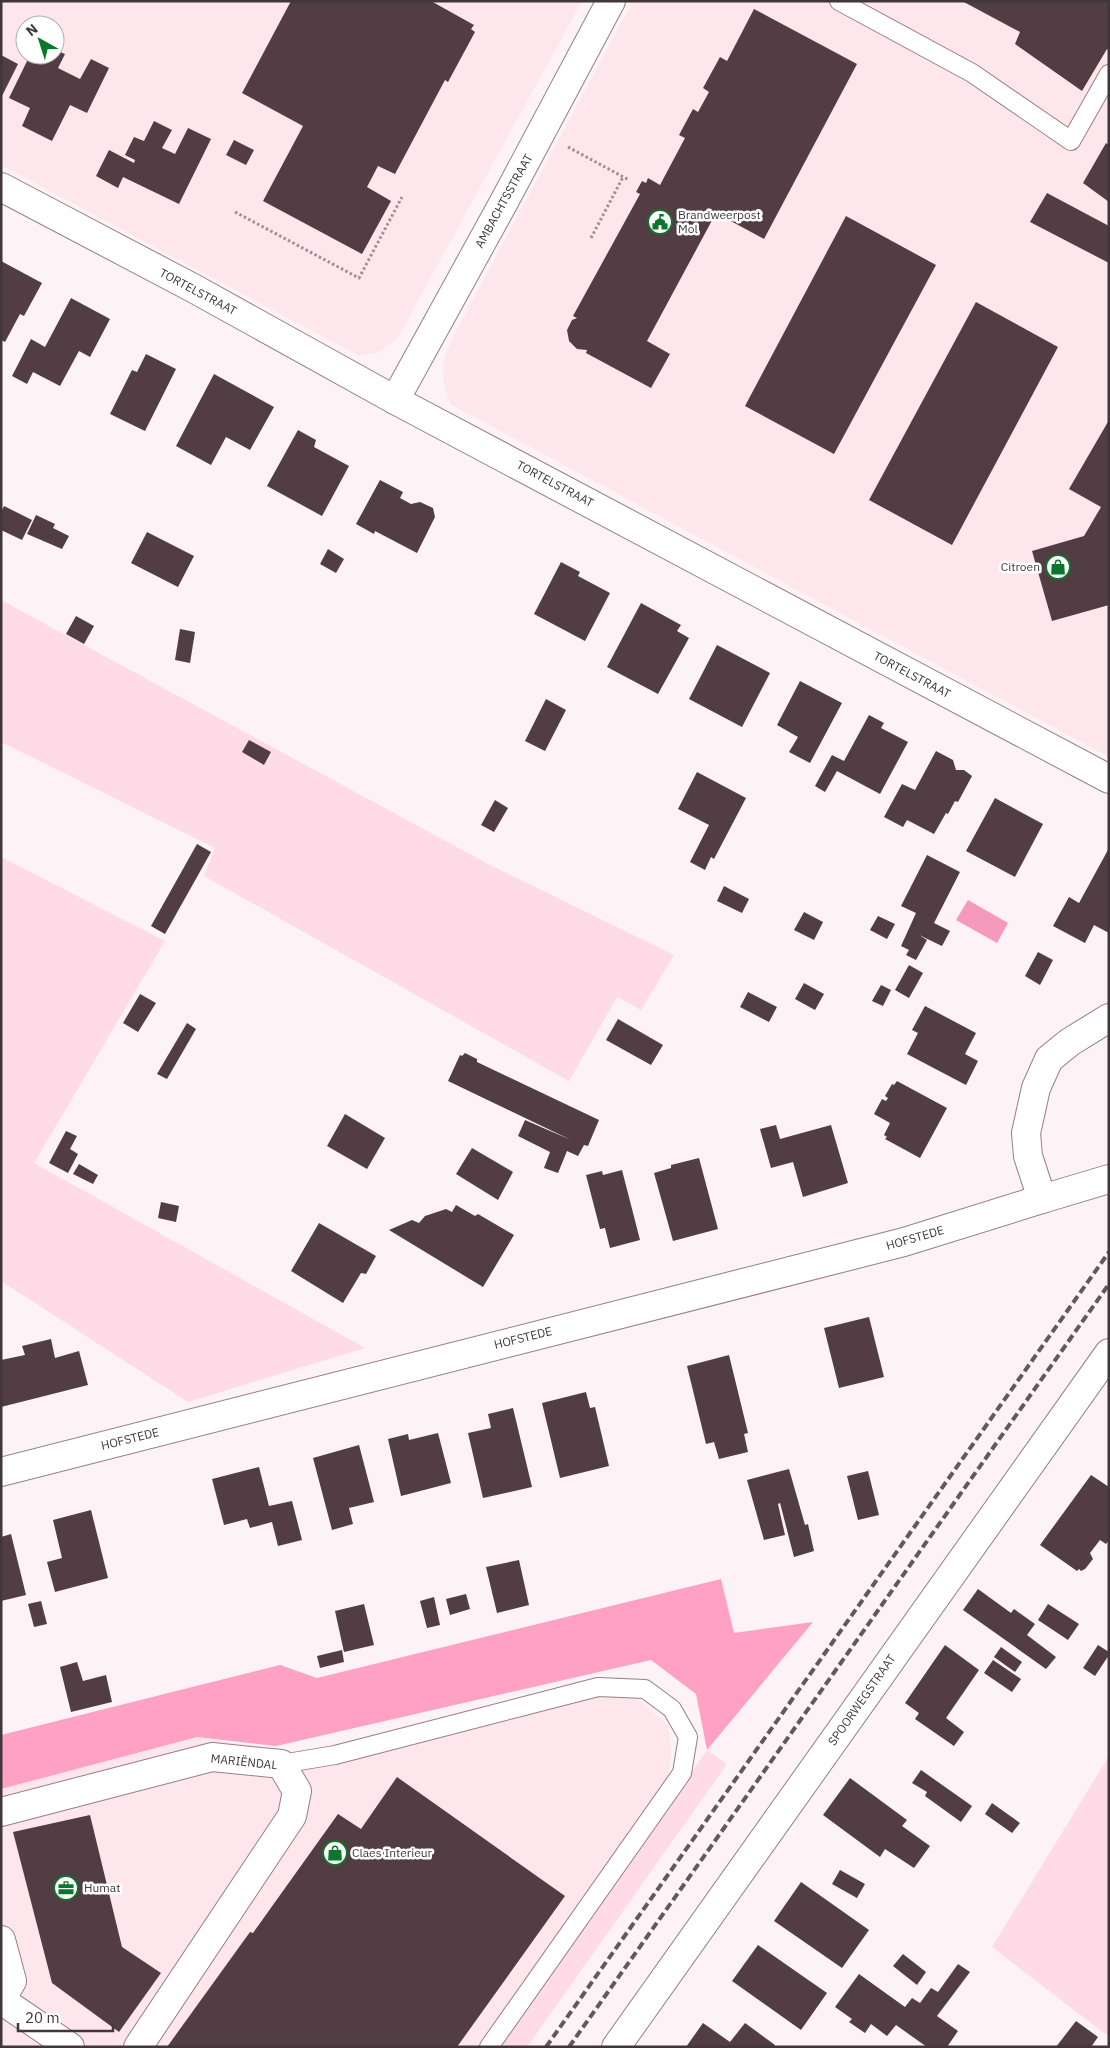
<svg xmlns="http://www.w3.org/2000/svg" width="1110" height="2048" font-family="'IBM Plex Sans',sans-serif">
  <rect width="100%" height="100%" fill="#fdf2f5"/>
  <g fill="#fde7ed" fill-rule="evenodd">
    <path d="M1 1H582L397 339 377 353 359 356 1 165ZM25 25H55V55H25Z"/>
    <path d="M633 1H1109V757L450 404 444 384 443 362 453 337Z"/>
    <path d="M603 1690 635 1697 668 1725 671 1750 669 1775 477 2047H1V1789L197 1737 343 1759Z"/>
  </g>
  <g fill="#fedbe6">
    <path d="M1 600 488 864 674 955 641 1010 617 997 569 1081 204 876 215 848 1 742Z"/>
    <path d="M1 857 165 941 34 1163 365 1348 188 1402 1 1281Z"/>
    <path d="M707 1750 727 1764 527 2047H499Z"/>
    <path d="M1109 1756V2037L992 1947Z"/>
  </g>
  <path fill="#fea1c2" d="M721 1579 734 1633 813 1622 707 1750 696 1694 651 1660 276 1746 197 1737 1 1789V1735L280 1665 317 1678Z"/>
  <path fill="#f69abb" d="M968 900 1008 923 997 943 956 920Z"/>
  <g fill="#533d45">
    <path d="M291 1H431L474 25 471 29 475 32 448 82 445 80 395 174 378 166 367 187 391 201 362 254 263 201 303 126 242 93Z"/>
    <path d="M962 1H1109V50L1107 49 1082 91 1015 44 1020 32Z"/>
    <path d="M754 9 857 64 764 239 716 213 647 341 670 354 651 388 586 353 587 350 577 349 569 341 567 330 572 320 577 318 573 316 640 194 636 192 642 181 646 183 648 178 660 185 685 138 679 135 693 109 698 112 709 92 703 88 720 57 727 61Z"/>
    <path d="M55 50 65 54 58 68 80 79 91 59 109 68 87 113 70 105 52 141 22 126 30 108 9 98 30 55H55Z"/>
    <path d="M1 55 18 64 1 98Z"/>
    <path d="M154 121 172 130 162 148 175 154 188 128 211 139 179 204 123 177 118 188 96 176 109 150 134 163 135 160 125 155 134 137 144 141Z"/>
    <path d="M234 140 254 150 246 165 226 155Z"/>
    <path d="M1106 143 1109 145V202L1083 183Z"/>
    <path d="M1047 193 1109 226V263L1030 222Z"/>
    <path d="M846 216 936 265 834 454 745 406Z"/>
    <path d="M1 261 42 283 24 316 20 314 5 342 1 340Z"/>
    <path d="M71 298 110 319 90 357 79 351 60 386 33 372 27 384 12 376 31 339 45 347Z"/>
    <path d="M976 302 1058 347 952 545 869 500Z"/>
    <path d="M146 354 176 369 145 431 110 414 132 370 137 372Z"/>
    <path d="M214 374 274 407 250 450 226 437 211 465 176 446Z"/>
    <path d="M1109 420V605L1052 621 1032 551 1084 536 1101 507 1069 489Z"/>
    <path d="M298 430 316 440 314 447 349 466 322 516 267 486Z"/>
    <path d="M380 480 403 492 400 498 411 504 420 502 433 508 435 517 417 553 375 531 374 534 356 524Z"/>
    <path d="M4 506 32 520 22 540 1 530V512Z"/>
    <path d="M36 515 55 524 53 528 69 536 62 549 27 534Z"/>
    <path d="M147 532 194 556 178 587 131 563Z"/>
    <path d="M328 549 344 559 336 573 320 564Z"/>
    <path d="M561 562 580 572 578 576 610 593 585 641 534 614Z"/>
    <path d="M641 603 681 625 677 631 689 638 658 694 607 667Z"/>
    <path d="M76 616 94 626 84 644 66 634Z"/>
    <path d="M180 629 195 632 190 663 175 660Z"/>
    <path d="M717 645 770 673 742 727 689 699Z"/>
    <path d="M800 681 842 703 810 763 789 752 798 737 777 725Z"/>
    <path d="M546 699 566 710 545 751 525 741Z"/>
    <path d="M869 715 884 723 881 728 908 742 880 794 837 771 825 792 815 786 832 755 844 761Z"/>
    <path d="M249 740 271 752 264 765 242 752Z"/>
    <path d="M936 751 953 760 956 770H964L972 776 958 802 955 801 948 814 946 813 934 834 907 820 903 827 884 817 902 784 915 790Z"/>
    <path d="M697 772 746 798 714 859 711 857 705 870 690 862 709 825 678 809Z"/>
    <path d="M995 798 1043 824 1015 877 966 851Z"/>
    <path d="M495 800 508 808 494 832 481 825Z"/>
    <path d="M197 844 211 852 165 934 151 926Z"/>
    <path d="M1109 848V933L1094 925 1085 943 1053 926 1069 897 1079 903Z"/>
    <path d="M927 855 960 872 934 923 950 931 942 946 919 935 927 940 916 960 906 955 909 950 901 946 916 913 901 906Z"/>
    <path d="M724 886 749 899 742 913 717 901Z"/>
    <path d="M804 912 823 922 814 940 794 930Z"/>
    <path d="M878 916 895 924 887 939 870 930Z"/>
    <path d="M1038 952 1053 960 1040 985 1025 976Z"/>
    <path d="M909 965 923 973 909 998 895 990Z"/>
    <path d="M804 983 824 994 815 1010 795 999Z"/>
    <path d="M881 985 891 990 883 1006 872 1001Z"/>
    <path d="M748 992 777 1007 769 1022 740 1007Z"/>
    <path d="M140 994 156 1003 138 1032 123 1023Z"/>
    <path d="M925 1006 976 1033 965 1054 978 1061 966 1085 907 1054 918 1033 912 1030Z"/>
    <path d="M618 1019 663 1045 651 1065 606 1040Z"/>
    <path d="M187 1023 196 1029 167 1079 157 1074Z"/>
    <path d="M465 1053 477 1059V1062L599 1120 588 1146 584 1145 578 1156 567 1151 558 1173 544 1168 550 1152 518 1136 525 1120 571 1140 448 1081 460 1055 462 1056Z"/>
    <path d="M897 1081 947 1108 920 1158 885 1139 887 1137 884 1135 890 1123 874 1114 882 1099 886 1101 888 1098 885 1096 892 1084 894 1085Z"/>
    <path d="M345 1114 385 1138 367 1169 327 1146Z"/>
    <path d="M776 1125 780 1139 831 1125 848 1183 803 1197 793 1162 771 1168 760 1129Z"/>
    <path d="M66 1131 77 1136 70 1149 78 1154 68 1173 49 1163Z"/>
    <path d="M472 1148 513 1172 498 1200 456 1174Z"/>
    <path d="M699 1158 718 1229 673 1241 654 1173 671 1168V1165Z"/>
    <path d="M79 1164 98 1175 93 1184 73 1174Z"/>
    <path d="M622 1170 640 1240 610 1248 605 1228 600 1229 586 1175 602 1171 603 1175Z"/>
    <path d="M161 1202 179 1206 176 1222 158 1218Z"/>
    <path d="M456 1205 475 1216 478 1214 514 1235 483 1287 389 1230 412 1220 419 1223 425 1216 446 1209 452 1212Z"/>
    <path d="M319 1223 376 1256 366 1274 361 1273 343 1303 291 1271Z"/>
    <path d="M869 1317 884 1377 839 1388 824 1328Z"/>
    <path d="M51 1339 55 1358 79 1351 88 1385 1 1407V1360L25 1355 22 1346Z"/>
    <path d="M729 1355 748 1433 744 1434 748 1452 719 1459 714 1442 706 1444 687 1366Z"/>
    <path d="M586 1392 590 1408 595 1407 609 1466 560 1478 542 1403Z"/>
    <path d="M513 1408 532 1487 483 1498 468 1433 491 1428 488 1414Z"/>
    <path d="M438 1433 451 1483 401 1496 388 1439 408 1434 409 1440Z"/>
    <path d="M359 1445 374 1502 349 1508 353 1524 332 1530 313 1458Z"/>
    <path d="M259 1467 269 1506 292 1501 302 1540 278 1546 272 1522 250 1528 247 1519 224 1525 212 1479Z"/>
    <path d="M789 1469 805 1525 808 1524 814 1551 794 1557 780 1503 778 1504 785 1535 764 1540 747 1480Z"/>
    <path d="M868 1471 879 1515 858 1520 847 1476Z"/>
    <path d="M1091 1475 1109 1487V1540L1106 1544 1100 1540 1090 1553 1093 1559 1085 1569 1081 1571 1079 1569 1077 1571 1040 1545Z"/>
    <path d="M91 1510 108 1578 55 1592 47 1562 62 1558 53 1520Z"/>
    <path d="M11 1534 26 1595 1 1601V1537Z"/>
    <path d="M519 1560 529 1605 497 1613 486 1567Z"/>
    <path d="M978 1589 1011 1613 1014 1609 1035 1624 1027 1635 1056 1657 1046 1669 963 1610Z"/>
    <path d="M466 1594 470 1609 450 1615 446 1599Z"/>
    <path d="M434 1597 440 1625 427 1628 420 1601Z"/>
    <path d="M41 1601 47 1624 34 1627 28 1604Z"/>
    <path d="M364 1604 374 1645 344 1652 335 1611Z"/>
    <path d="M1048 1604 1079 1624 1068 1640 1038 1620Z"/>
    <path d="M945 1645 979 1670 946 1718 964 1732 954 1746 915 1719 919 1713 905 1703Z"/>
    <path d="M1098 1645 1109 1652V1655L1095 1676 1083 1668Z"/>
    <path d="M1001 1647 1022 1662 1015 1672 994 1657Z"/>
    <path d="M342 1650 344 1662 320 1668 317 1656Z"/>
    <path d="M993 1660 1021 1679 1012 1692 984 1673Z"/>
    <path d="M77 1662 83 1681 106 1675 112 1702 71 1712 60 1667Z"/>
    <path d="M921 1770 972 1806 961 1822 925 1796 927 1792 912 1783Z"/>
    <path d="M397 1777 565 1896 457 2047H167L250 1932 253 1933 338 1814 361 1829Z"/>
    <path d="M850 1778 907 1820 902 1826 930 1846 914 1868 885 1849 880 1857 823 1815Z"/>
    <path d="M992 1803 1020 1823 1012 1833 985 1814Z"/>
    <path d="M90 1815 122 1947 161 1973 119 2032 52 1983 13 1832Z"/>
    <path d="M840 1870 865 1884 857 1898 832 1884Z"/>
    <path d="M801 1882 869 1930 842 1968 774 1921Z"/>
    <path d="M758 1945 827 1993 801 2030 732 1981Z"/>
    <path d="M903 1954 926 1972 917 1985 893 1966Z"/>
    <path d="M958 1964 970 1972 937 2016 958 2031 947 2047H927L896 2025 887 2036 871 2024 865 2033 849 2022 852 2019 835 2007 859 1974 905 2007 912 1998 920 2003 931 1988 938 1992Z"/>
    <path d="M1076 2021 1098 2037 1091 2047H1056Z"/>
    <path d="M703 2023 730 2042 745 2023 775 2045 774 2047H686Z"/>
  </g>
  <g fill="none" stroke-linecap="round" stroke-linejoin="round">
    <g stroke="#977e86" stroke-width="20">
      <g id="service">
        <path d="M839 1 972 73 1071 141 1109 74"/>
        <path d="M281 1764 335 1755 598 1687 645 1689 672 1709 688 1737 682 1773 489 2047"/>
      </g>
    </g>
    <g stroke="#977e86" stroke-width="30">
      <g id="minor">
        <path d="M1 187 193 288 395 400 1109 779"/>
        <path d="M395 400 505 200 611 1"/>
        <path d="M1 1812 212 1757 281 1764 297 1791 292 1816 138 2047"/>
        <path d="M1 1940 12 1981 1 2000"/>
        <path d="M1 2000 70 2047"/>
        <path d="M616 2047 1109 1353"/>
      </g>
    </g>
    <g stroke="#977e86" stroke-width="30">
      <path id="tertiary" d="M1 1472 904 1242 1042 1199"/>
    </g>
    <g stroke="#977e86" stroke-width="30">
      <path id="primary" d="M1109 1018 1070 1042 1049 1059 1036 1088 1026 1133 1028 1156 1042 1199 1109 1179"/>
    </g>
    <g stroke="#9c9194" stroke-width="3" stroke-dasharray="2.5 2.5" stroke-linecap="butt">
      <path d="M568 147 629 180"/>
      <path d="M235 212 359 278 402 197"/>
      <path d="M591 238 623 177"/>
    </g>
    <use href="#service" stroke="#fff" stroke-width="18"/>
    <use href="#minor" stroke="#fff" stroke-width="28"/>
    <use href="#tertiary" stroke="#fff" stroke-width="28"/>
    <use href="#primary" stroke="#fff" stroke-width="28"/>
    <g stroke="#63585c" stroke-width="4" stroke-dasharray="8 4" stroke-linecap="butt">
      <path d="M546 2047 1109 1252"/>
      <path d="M569 2047 1109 1284"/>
    </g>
  </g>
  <defs>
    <g id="civic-ring" transform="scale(1.25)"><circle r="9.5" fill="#fff" stroke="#0b772b" stroke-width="1.5"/><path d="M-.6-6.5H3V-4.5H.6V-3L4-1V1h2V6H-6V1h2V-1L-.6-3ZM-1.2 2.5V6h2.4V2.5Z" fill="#0b772b"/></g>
    <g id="shop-ring" transform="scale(1.25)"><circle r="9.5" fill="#fff" stroke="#0b772b" stroke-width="1.5"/><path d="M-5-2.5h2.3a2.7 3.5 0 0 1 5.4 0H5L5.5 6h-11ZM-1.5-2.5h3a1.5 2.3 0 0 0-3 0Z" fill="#0b772b"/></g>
    <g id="office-ring" transform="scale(1.25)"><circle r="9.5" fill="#fff" stroke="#0b772b" stroke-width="1.5"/><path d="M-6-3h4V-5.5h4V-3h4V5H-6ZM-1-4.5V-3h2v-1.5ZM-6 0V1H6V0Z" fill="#0b772b"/></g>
  </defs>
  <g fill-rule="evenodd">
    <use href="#civic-ring" x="660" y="222"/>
    <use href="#shop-ring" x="1058" y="567"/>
    <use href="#shop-ring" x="335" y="1853"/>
    <use href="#office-ring" x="66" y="1888"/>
  </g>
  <g text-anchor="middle" stroke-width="5" stroke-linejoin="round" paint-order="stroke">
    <g font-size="12" fill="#41363a" stroke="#fff">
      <text transform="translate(504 201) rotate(-61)" y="4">AMBACHTSSTRAAT</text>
      <text transform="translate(198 292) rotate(28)" y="4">TORTELSTRAAT</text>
      <text transform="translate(555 484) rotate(28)" y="4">TORTELSTRAAT</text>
      <text transform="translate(912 675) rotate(28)" y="4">TORTELSTRAAT</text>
      <text transform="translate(915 1238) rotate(-16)" y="4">HOFSTEDE</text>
      <text transform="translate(523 1338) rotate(-14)" y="4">HOFSTEDE</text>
      <text transform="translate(130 1439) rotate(-14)" y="4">HOFSTEDE</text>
      <text transform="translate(862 1700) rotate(-55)" y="4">SPOORWEGSTRAAT</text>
      <text transform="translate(244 1762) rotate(6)" y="4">MARIËNDAL</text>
    </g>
    <g font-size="12" fill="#41363a" stroke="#fff" text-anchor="start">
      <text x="678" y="219">Brandweerpost<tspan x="678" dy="14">Mol</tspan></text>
      <text x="1040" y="571" text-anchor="end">Citroen</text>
      <text x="352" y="1857">Claes Interieur</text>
      <text x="84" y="1892">Humat</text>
    </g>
  </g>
  <rect width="1110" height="2048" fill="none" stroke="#41363a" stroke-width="5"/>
  <g transform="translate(40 40) rotate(321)"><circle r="24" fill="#ffffff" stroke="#b3afb0"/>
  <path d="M0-4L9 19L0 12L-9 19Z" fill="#0b772b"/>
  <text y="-8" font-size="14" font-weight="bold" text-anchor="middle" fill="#41363a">N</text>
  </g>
  <path d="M18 2023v8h95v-8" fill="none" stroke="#41363a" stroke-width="2.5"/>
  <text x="25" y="2023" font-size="15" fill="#41363a" stroke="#ffffff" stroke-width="4" paint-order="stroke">20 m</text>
</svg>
